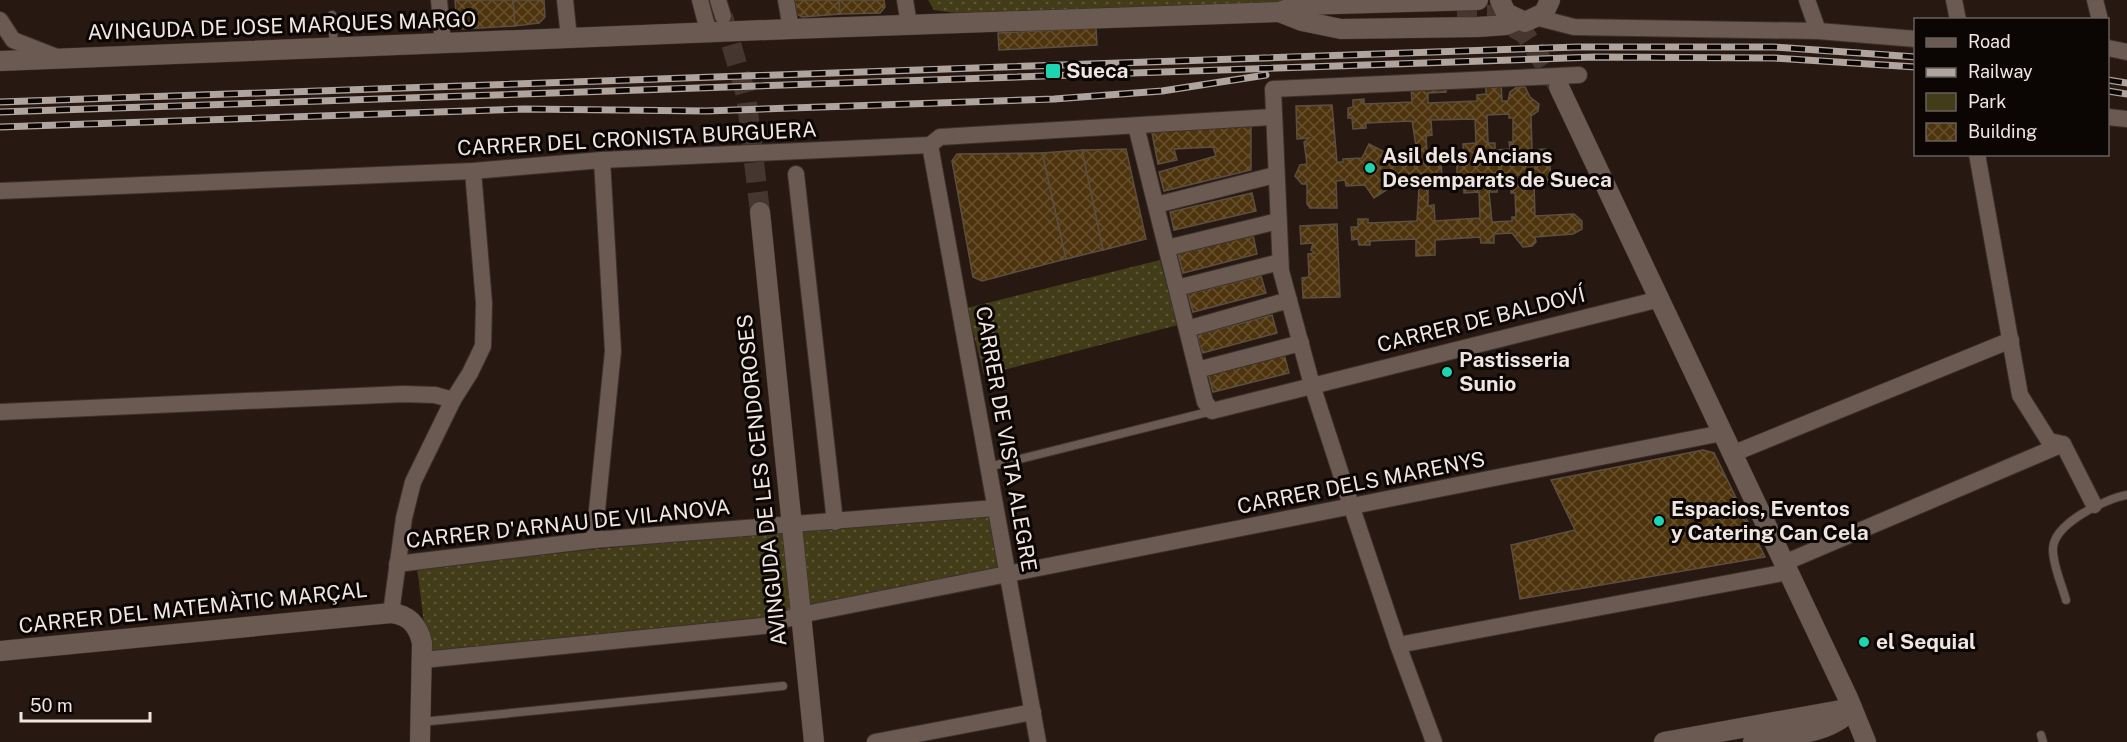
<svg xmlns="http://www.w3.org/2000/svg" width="2127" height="742" font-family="'Public Sans',sans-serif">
  <defs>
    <pattern id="green-dots" width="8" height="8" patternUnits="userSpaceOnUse" patternTransform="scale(1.5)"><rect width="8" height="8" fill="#433c19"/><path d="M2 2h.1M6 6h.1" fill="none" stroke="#5e583a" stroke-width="1.8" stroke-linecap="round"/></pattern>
    <pattern id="building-cross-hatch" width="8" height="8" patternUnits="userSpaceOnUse" patternTransform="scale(1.5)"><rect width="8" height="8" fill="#4e340d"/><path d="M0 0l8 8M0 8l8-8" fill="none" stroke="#685130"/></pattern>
  </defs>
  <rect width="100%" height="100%" fill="#271811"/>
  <g fill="url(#green-dots)">
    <path d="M928 0H1352L955 13 934 10Z"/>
    <path d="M1160 260 1178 325 984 375 967 308Z"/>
    <path d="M991 514 1002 571 806 610 796 529Z"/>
    <path d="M787 530 795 611 762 622 428 656 417 567Z"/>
  </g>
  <g fill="url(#building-cross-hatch)" stroke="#5a4f41" stroke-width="1.5" fill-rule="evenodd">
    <path d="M455 0H513L515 26 462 29 457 25Z"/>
    <path d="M513 0H544L545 17 539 23 515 26Z"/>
    <path d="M792 0H839L840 14 802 17 793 12Z"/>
    <path d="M839 0H884L885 7 880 13 840 14Z"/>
    <path d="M1096 28 1097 45 999 50 998 33Z"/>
    <path d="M1501 82 1502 101H1508L1510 92 1517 87H1525L1530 97 1539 104 1538 111 1531 116 1532 150 1546 149 1549 153 1551 179 1546 183H1534L1535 216 1574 214 1582 221V229L1573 234 1535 237 1536 242 1532 246 1523 247 1512 233 1494 234V243H1481L1480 237 1435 240V255L1416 256V239L1370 241V245H1359L1358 239 1352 240 1351 227H1358V219H1368V223L1417 221 1419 189 1407 180V185H1394L1374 198 1365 185 1346 186 1345 180 1336 181 1337 208H1310L1307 204V184H1302L1295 176 1300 165 1307 164 1304 142 1309 138 1297 139 1296 106 1332 105 1337 162H1343V159L1362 158 1369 144 1394 157 1405 156 1406 162 1417 152 1412 121 1366 123V128L1353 129 1352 118H1348V108L1353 107V100L1364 99V104L1412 102 1411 87 1446 86V92L1428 93V103L1477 101V95L1486 94V83ZM1509 114V118H1513V142H1509L1510 149 1495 150V143H1488L1487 115ZM1475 119 1476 143 1463 144 1464 157 1457 166V174L1464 180V193L1479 192 1480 218 1435 221 1434 205 1428 206V189L1442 177 1441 162 1431 152H1427L1426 136 1432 135 1431 120ZM1497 185H1511V193H1515L1516 217H1512V221L1492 222 1489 192H1497Z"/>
    <path d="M1251 126V170L1164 191 1159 172 1216 156 1213 147 1174 149 1177 160 1158 164 1152 133 1157 129Z"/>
    <path d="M1126 149 1146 239 1103 250 1082 150Z"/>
    <path d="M1082 150 1103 250 1066 259 1042 153Z"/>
    <path d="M1042 153 1066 259 982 281 973 277 952 161 957 154Z"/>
    <path d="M1252 193 1256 211 1174 230 1170 212Z"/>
    <path d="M1337 224 1340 297 1303 298 1302 278 1309 277 1308 254 1315 253 1311 250 1313 243 1301 244 1300 226Z"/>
    <path d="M1253 235 1257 254 1183 273 1178 254Z"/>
    <path d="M1261 276 1266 293 1193 312 1188 294Z"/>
    <path d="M1272 315 1277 333 1202 353 1197 335Z"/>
    <path d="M1284 354 1289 373 1213 392 1208 373Z"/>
    <path d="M1703 450 1714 453 1765 557 1520 599 1511 545 1575 530 1551 480Z"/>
  </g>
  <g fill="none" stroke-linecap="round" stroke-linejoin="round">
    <g stroke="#453730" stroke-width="20" stroke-dasharray="20 10" stroke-linecap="butt">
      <path d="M1457 15H1491L1525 34 1559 87"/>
      <path d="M723 16 746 95 760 212"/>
    </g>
    <g stroke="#3c312e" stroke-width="10">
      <g id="service">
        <path d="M332 15 334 48"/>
        <path d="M988 467 1212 411"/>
        <path d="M2066 600C2062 585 2053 566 2053 550 2052 524 2105 499 2127 495"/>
        <path d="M421 722 783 686"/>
        <path d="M2041 735 2043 742"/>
      </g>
    </g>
    <g stroke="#3c312e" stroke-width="18">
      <g id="minor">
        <path d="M439 0 443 44"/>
        <path d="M565 0 569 38"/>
        <path d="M700 0 709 34"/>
        <path d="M718 0 723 16"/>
        <path d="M786 0 791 29"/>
        <path d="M905 0 909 25"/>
        <path d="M1807 0 1818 31"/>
        <path d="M1954 0 1958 20"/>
        <path d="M2095 0 2100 20"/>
        <path d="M1539 18 1574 27 1818 31 1916 39"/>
        <path d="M0 20 13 40 54 56"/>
        <path d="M2108 48 2127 52"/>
        <path d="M2108 117 2127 119"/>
        <path d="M1136 126 1205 402 1212 411 1660 299"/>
        <path d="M930 145 1038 742"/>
        <path d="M1977 154 2020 395 2049 441 2063 444 2094 505"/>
        <path d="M796 174 835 522"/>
        <path d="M0 191 473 171 602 160 930 145 940 137 1273 117"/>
        <path d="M1156 205 1275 175"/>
        <path d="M1167 248 1278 221"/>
        <path d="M1177 288 1280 262"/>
        <path d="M1187 329 1289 300"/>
        <path d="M1197 370 1301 343"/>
        <path d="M0 412 403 394 435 395 453 400"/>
        <path d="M1732 454 2011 340"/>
        <path d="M594 540 613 351 602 160"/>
        <path d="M1784 563 2063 444"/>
        <path d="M397 564 594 540 995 508"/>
        <path d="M391 613 404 518 413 482 453 400 470 373 483 346 484 303 473 171"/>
        <path d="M1398 645 1788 572"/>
        <path d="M423 660 763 626 800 615 1722 433"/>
        <path d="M875 742 1033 712"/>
        <path d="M1434 742 1398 645 1352 508 1312 385 1281 271 1273 89 1579 75"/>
      </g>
    </g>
    <g stroke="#3c312e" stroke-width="21">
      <g id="tertiary">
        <path d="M1500 0 1506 13 1525 22 1544 13 1550 0"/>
        <path d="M1279 12 1302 21 1341 29 1478 27 1506 25 1518 20"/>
        <path d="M0 61 791 29 1279 12 1300 5 1478 0"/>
        <path d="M1559 87 1848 698 1866 742"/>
        <path d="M760 212 814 742"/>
        <path d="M0 651 391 613C409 615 418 625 422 643L420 742"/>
        <path d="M1664 742 1852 708"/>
        <path d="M1753 742C1783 736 1834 734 1852 708"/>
      </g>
    </g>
    <use href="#service" stroke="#6b5a51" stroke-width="8"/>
    <use href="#minor" stroke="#6b5a51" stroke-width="16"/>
    <use href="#tertiary" stroke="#6b5a51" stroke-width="20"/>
    <g stroke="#b0a49e" stroke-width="7">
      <g id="rail">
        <path d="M2108 80 2127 83"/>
        <path d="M2108 91 2127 94"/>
        <path d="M0 102 1577 47H1774L1916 57"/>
        <path d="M0 112 1595 57 1774 58 1916 67"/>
        <path d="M0 127 524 109 706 111 1054 99 1162 91 1266 75"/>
      </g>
    </g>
    <use href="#rail" stroke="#0b0604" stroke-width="4.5" stroke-dasharray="14" stroke-linecap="butt"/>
  </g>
  <g fill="#1fd5b0" stroke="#0b0604" stroke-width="2">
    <rect x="1045" y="63" width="16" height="16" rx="3"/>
    <circle cx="1370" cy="168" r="6"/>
    <circle cx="1447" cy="372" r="6"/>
    <circle cx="1659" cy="521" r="6"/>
    <circle cx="1864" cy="642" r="6"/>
  </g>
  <g text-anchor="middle" stroke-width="6" stroke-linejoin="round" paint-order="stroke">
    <g font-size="21" fill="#f0e6e1" stroke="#0b0604">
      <text transform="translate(282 26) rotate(-2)" y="7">AVINGUDA DE JOSE MARQUES MARGO</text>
      <text transform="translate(637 139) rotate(-3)" y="7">CARRER DEL CRONISTA BURGUERA</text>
      <text transform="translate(1481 320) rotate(-14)" y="7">CARRER DE BALDOVÍ</text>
      <text transform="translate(1006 439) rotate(80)" y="7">CARRER DE VISTA ALEGRE</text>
      <text transform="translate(762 480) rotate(-96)" y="7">AVINGUDA DE LES CENDOROSES</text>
      <text transform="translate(1361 483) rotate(-11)" y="7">CARRER DELS MARENYS</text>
      <text transform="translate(568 524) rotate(-6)" y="7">CARRER D'ARNAU DE VILANOVA</text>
      <text transform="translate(193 608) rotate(-6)" y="7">CARRER DEL MATEMÀTIC MARÇAL</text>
    </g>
    <g font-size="21" font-weight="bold" fill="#f0e6e1" stroke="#0b0604" text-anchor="start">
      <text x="1066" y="78">Sueca</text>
      <text x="1382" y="163">Asil dels Ancians<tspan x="1382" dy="24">Desemparats de Sueca</tspan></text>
      <text x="1459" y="367">Pastisseria<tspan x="1459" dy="24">Sunio</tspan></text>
      <text x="1671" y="516">Espacios, Eventos<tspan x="1671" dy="24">y Catering Can Cela</tspan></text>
      <text x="1876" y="649">el Sequial</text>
    </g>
  </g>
  <rect x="1914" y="18" width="195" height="138" fill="#0b0604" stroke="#67605c" stroke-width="1.5"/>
  <rect x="1926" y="38" width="30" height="9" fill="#6b5a51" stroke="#67605c" stroke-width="1.5"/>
  <text x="1968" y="48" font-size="18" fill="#f0e6e1">Road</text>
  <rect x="1926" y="68" width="30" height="9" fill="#b0a49e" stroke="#67605c" stroke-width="1.5"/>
  <text x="1968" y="78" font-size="18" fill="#f0e6e1">Railway</text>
  <rect x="1926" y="93" width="30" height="18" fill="#433c19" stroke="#67605c" stroke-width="1.5"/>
  <text x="1968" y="108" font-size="18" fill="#f0e6e1">Park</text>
  <rect x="1926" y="123" width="30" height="18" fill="url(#building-cross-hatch)" stroke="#67605c" stroke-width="1.5"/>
  <text x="1968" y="138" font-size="18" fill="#f0e6e1">Building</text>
  <path d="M21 712v9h129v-9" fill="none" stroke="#f0e6e1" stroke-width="3"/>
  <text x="30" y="712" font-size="18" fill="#f0e6e1" stroke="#0b0604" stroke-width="4.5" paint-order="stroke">50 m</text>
</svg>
